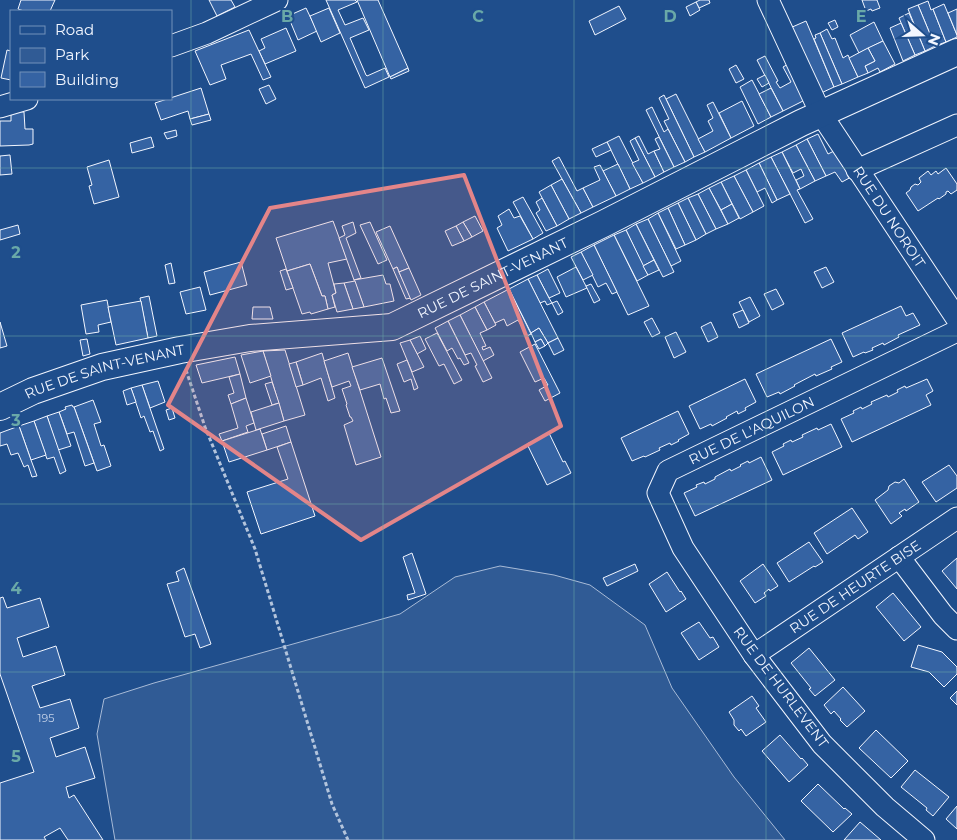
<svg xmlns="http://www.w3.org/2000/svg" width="957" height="840" font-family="Montserrat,sans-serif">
  <rect width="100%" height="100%" fill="#1f4e8c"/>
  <path fill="#305b95" stroke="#a8bbd7" d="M500 566 554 575 590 585 645 625 672 688 734 777 785 840H115L97 734 104 699 154 683 400 614 455 577Z"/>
  <g fill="#3563a3" stroke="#f2f6ff">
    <path d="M21 0H55L50 11H24L18 9Z"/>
    <path d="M209 0H231L235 7 217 16Z"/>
    <path d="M326 0H355L357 2 338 10 345 25 363 18 369 30 350 38 366 75 367 76 385 68 389 77 365 88Z"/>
    <path d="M357 0H378L408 68 390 77Z"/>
    <path d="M700 0H709L710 3 699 8 696 2Z"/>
    <path d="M862 0H877L880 8 872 11 871 9 866 11Z"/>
    <path d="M928 1 931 10 933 9 946 42 935 46 918 5Z"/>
    <path d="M696 2 700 10 690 16 686 7Z"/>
    <path d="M944 4 957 35V37L946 42 933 9Z"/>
    <path d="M918 5 935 46 925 51 908 9Z"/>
    <path d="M619 6 626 19 595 35 589 21Z"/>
    <path d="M306 8 317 31 298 40 288 16Z"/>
    <path d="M329 8 340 33 321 42 310 16Z"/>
    <path d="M957 9V35L948 13Z"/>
    <path d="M909 13 925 51 915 55 899 18Z"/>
    <path d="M835 20 838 27 832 30 828 23Z"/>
    <path d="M806 21 834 87 819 94 790 28Z"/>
    <path d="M874 22 883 41 859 53 850 35Z"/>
    <path d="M901 23 915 55 903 61 890 28Z"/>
    <path d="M286 28 296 51 265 64 259 51 265 48 261 39Z"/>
    <path d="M827 29 832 39 835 38 843 58 848 55 858 77 842 84 820 33Z"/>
    <path d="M249 30 271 77 263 80 251 54 221 65 226 79 210 85 195 51Z"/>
    <path d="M820 33 842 84 834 87 814 39 816 38 815 35Z"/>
    <path d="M883 41 895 64 880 72 878 68 868 73 865 66 875 61 868 48Z"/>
    <path d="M868 48 875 61 865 66 868 73 858 77 849 58Z"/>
    <path d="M7 50 11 51V80L1 78Z"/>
    <path d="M765 56 778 81 776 82 780 88 791 82 783 67 790 63 807 99 783 111 757 60Z"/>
    <path d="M736 65 744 79 736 83 729 69Z"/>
    <path d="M408 68 409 71 391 79 390 77Z"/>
    <path d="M765 75 769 83 762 87 757 79Z"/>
    <path d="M752 80 771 117 758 124 740 87Z"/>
    <path d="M269 85 276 99 266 104 259 89Z"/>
    <path d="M201 88 209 114 190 119 188 111 161 120 155 103Z"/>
    <path d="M771 88 783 111 771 117 759 94Z"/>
    <path d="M676 94 705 152 694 157 666 99Z"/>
    <path d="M664 95 694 157 685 162 664 121 669 119 659 98Z"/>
    <path d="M742 101 754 126 731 138 719 113Z"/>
    <path d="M713 102 731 138 705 152 698 139 713 131 708 121 713 118 707 105Z"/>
    <path d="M652 107 664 132 668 129 685 162 674 167 646 110Z"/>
    <path d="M11 111 24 112 25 129H33V144L29 145 0 146V121H11Z"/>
    <path d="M209 114 211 120 192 125 190 119Z"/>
    <path d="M176 130 177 136 167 139 164 133Z"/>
    <path d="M818 134 828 154 836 150 853 176 842 182 835 172 826 176 807 139Z"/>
    <path d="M619 136 643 183 630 189 607 142Z"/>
    <path d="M639 136 648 154 654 151 664 172 655 177 635 138Z"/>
    <path d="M151 137 154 147 132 153 130 143Z"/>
    <path d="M659 137 674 167 664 172 654 151 660 149 655 139Z"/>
    <path d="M635 138 655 177 643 183 632 163 639 160 630 141Z"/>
    <path d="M807 139 826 176 815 181 796 145Z"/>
    <path d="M607 142 611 150 596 157 592 149Z"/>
    <path d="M796 145 815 181 800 189 796 180 804 176 801 169 793 173 782 152Z"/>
    <path d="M782 152 800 189 797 190 813 219 805 223 771 157Z"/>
    <path d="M10 155 12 174 0 175V156Z"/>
    <path d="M559 157 577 191 583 188 593 207 581 213 552 161Z"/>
    <path d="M771 157 790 194 777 200 759 163Z"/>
    <path d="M109 160 119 197 94 204 89 186 92 185 87 167Z"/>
    <path d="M759 163 777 200 772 203 765 188 757 192 746 170Z"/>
    <path d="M618 164 630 189 616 196 603 171Z"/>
    <path d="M600 165 616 196 593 207 583 188 600 180 594 167Z"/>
    <path d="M946 168 957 184V190L951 194 948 191 946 192V194L939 199 938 198 918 211 906 193 910 190 911 187 915 184 918 185 921 182 919 178 928 171 931 175 936 171 938 174Z"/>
    <path d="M746 170 764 206 753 212 734 176Z"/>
    <path d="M734 176 753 212 740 219 721 182Z"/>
    <path d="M562 179 581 213 569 219 551 185Z"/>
    <path d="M721 182 732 204 721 210 709 188Z"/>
    <path d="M551 185 569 219 557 226 539 192Z"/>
    <path d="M709 188 728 224 716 229 698 194Z"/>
    <path d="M698 194 716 229 706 234 688 198Z"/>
    <path d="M523 197 543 233 533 239 513 202Z"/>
    <path d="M542 198 557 226 546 231 536 213 540 210 536 202Z"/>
    <path d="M688 198 706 234 696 240 678 203Z"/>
    <path d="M678 203 696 240 685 245 668 208Z"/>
    <path d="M732 204 739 218 728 224 721 210Z"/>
    <path d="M668 208 685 245 676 249 658 213Z"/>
    <path d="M509 209 514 218 520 216 533 239 508 251 497 228 502 225 498 216Z"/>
    <path d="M658 213 681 261 671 266 648 219Z"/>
    <path d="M475 216 483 231 472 237 463 222Z"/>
    <path d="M648 219 674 272 663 277 636 224Z"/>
    <path d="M333 221 347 259 328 263 336 293 332 295 335 307 328 309 325 296H322L310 264 287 271 276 238Z"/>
    <path d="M353 222 356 233 346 238 361 278 354 280 339 238 345 235 342 226Z"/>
    <path d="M370 222 387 260 378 264 360 225Z"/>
    <path d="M463 222 472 237 464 241 456 226Z"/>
    <path d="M636 224 654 260 643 266 626 230Z"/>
    <path d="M18 225 20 234 0 240V230Z"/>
    <path d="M390 226 409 268 399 272 397 267 393 269 376 232Z"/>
    <path d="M456 226 464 241 452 246 445 231Z"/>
    <path d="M626 230 648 275 637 281 614 235Z"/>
    <path d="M614 235 649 306 628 315 594 245Z"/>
    <path d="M594 245 617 292 612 294 606 283 598 287 581 252Z"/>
    <path d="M581 252 593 275 583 280 571 257Z"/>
    <path d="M654 260 659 270 648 275 643 266Z"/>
    <path d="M241 262 247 285 210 295 204 272Z"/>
    <path d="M171 263 175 283 169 284 165 265Z"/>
    <path d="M310 264 322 296H325L328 309 311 314 310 312 302 314 287 271Z"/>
    <path d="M397 267 399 272 411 298 406 299 393 269Z"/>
    <path d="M576 267 587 288 566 297 557 277Z"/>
    <path d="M826 267 834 282 822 288 814 272Z"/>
    <path d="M409 268 421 295 411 300 399 272Z"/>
    <path d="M286 269 293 288 286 290 280 271Z"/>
    <path d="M548 269 560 293 549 298 537 275Z"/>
    <path d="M383 275 386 284H390L394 301 364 307 354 280Z"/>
    <path d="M537 275 549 298 552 303 547 305 545 301 540 303 528 279Z"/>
    <path d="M528 279 558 338 548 343 539 328 531 333 509 289Z"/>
    <path d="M355 281 364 307 353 309 344 283Z"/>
    <path d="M344 283 353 309 337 312 332 295 336 293 334 284Z"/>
    <path d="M591 284 600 300 594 303 586 286Z"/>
    <path d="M200 287 206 310 186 314 180 292Z"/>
    <path d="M509 289 531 334 527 336 518 320 507 326 504 319 495 323 484 302Z"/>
    <path d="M776 289 784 304 772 310 764 294Z"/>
    <path d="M149 296 157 336 148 338 140 298Z"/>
    <path d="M750 297 760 316 749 322 739 302Z"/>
    <path d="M107 300 111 322 98 325 99 332 86 334 81 305Z"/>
    <path d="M141 301 148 338 116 345 108 307Z"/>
    <path d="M557 301 563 312 558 315 552 303Z"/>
    <path d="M484 302 496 325 487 330 475 307Z"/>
    <path d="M901 306 906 316 913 313 920 325 898 335 899 337 884 345 883 343 872 348 873 350 865 353 864 352 853 357 842 333Z"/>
    <path d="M253 307H270L273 319H252Z"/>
    <path d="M475 307 487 330 480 333 486 346 482 347 483 350 490 347 494 355 483 361 460 315Z"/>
    <path d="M743 310 749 323 739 328 733 314Z"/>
    <path d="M460 315 492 378 483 382 475 366 477 365 471 353 465 355 448 321Z"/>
    <path d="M652 318 660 333 652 337 644 322Z"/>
    <path d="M448 321 469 363 464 365 460 358 458 359 452 348 447 351 435 328Z"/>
    <path d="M0 322 7 346 0 348Z"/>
    <path d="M711 322 718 337 708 342 701 327Z"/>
    <path d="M539 328 548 343 545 346 541 339 535 342 531 333Z"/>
    <path d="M676 332 686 352 674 358 665 337Z"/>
    <path d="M437 333 462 380 454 384 444 364 439 366 425 339Z"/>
    <path d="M420 336 426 349 417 354 410 340Z"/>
    <path d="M558 338 564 350 554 355 548 343Z"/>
    <path d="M87 339 90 354 83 356 80 340Z"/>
    <path d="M541 339 545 346 539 349 535 342Z"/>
    <path d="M831 339 842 362 831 367 832 369 816 376 815 374 794 385 795 386 780 394 779 392 767 397 756 374Z"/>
    <path d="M410 340 424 367 412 372 400 343Z"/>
    <path d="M535 344 560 393 545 401 539 390 548 385 544 378 535 382 520 352Z"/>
    <path d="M285 350 305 415 284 421 263 351Z"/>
    <path d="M263 351 271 376 250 383 241 355Z"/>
    <path d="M322 353 335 398 328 401 321 378 303 385 296 362Z"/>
    <path d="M348 353 381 457 356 465 344 425 353 421 351 417H350L346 405 347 404 342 389 351 386 349 381 332 387 324 361Z"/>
    <path d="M235 357 240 374 202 383 196 365Z"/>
    <path d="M382 358 400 411 391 413 386 398 384 399 380 384 360 390 352 367Z"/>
    <path d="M407 360 418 388 414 390 411 379 404 382 397 364Z"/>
    <path d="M296 362 303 385 296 387 289 364Z"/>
    <path d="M240 374 246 398 231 404 228 395 234 393 229 377Z"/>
    <path d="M745 379 756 402 745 408 746 410 738 414 737 411 726 417 727 418 712 426 711 424 700 429 689 406Z"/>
    <path d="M927 379 933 391 926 395 931 405 852 442 841 419 854 413 853 411 861 407 862 409 872 404 871 402 887 395 888 397 898 392 897 390 905 386 906 388Z"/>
    <path d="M158 381 165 402 150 408 142 385Z"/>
    <path d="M272 382 279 403 272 405 265 384Z"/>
    <path d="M142 385 164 449 160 451 153 431 150 432 144 416 141 418 131 388Z"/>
    <path d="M131 388 136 402 127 405 123 391Z"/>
    <path d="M246 398 254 423 246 426 248 432 222 441 219 434 238 428 231 404Z"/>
    <path d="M93 400 101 422 94 424 101 446 104 445 111 466 97 471 74 407Z"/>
    <path d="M279 403 284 421 256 430 251 412Z"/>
    <path d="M72 405 73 407H74L94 463 85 466 74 432 67 434 59 412 66 409 65 407Z"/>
    <path d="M172 408 175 418 169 420 166 410Z"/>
    <path d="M678 411 689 434 678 440 679 441 671 445 670 443 659 448 660 450 645 457 644 456 632 461 621 438Z"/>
    <path d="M59 412 71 446 58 450 47 416Z"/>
    <path d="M47 416 66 471 60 474 54 457 47 459 34 421Z"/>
    <path d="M34 421 46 455 31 460 19 426Z"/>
    <path d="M831 424 842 447 783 475 772 452 784 446 783 444 791 440 792 442 803 437 802 435 817 428 818 430Z"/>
    <path d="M19 426 31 460 37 476 32 477 28 465 24 467 18 453 11 455 7 444 0 446V433Z"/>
    <path d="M286 426 291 442 267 450 262 434Z"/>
    <path d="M260 429 267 450 229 462 222 441Z"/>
    <path d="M549 433 563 462 565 461 571 473 547 485 527 444Z"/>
    <path d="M291 442 315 516 261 534 247 492 288 479 277 447Z"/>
    <path d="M761 457 772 480 695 516 684 493 697 487 696 485 704 482 705 484 715 479V477L730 469 731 471 741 466 740 465 748 461 749 463Z"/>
    <path d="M949 465 957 476V488L936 502 922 482Z"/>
    <path d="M904 479 919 502 906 511 905 509 899 513 902 516 891 524 875 500 888 490 889 486 895 482 899 483Z"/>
    <path d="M852 508 868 532 858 539 855 535 827 554 814 533Z"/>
    <path d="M809 542 823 562 815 567 814 566 789 582 777 563Z"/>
    <path d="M412 553 426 594 408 600 407 595 415 593 403 557Z"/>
    <path d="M957 558V589L942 571Z"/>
    <path d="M635 564 638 571 607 586 603 578Z"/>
    <path d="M763 564 778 586 770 591 769 589 764 593 766 596 755 603 740 581Z"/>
    <path d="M184 568 211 644 200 648 195 634 185 637 167 584 179 581 176 572Z"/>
    <path d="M667 572 680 592 681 591 686 599 666 612 649 584Z"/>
    <path d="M893 593 921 627 904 641 876 607Z"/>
    <path d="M3 597 7 608 40 598 49 627 17 638 23 657 56 646 65 675 32 686 40 708 70 699 79 728 50 738 56 757 85 747 95 778 66 787 69 798 74 795 103 840H68L60 828 44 837 46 840H0V783L34 772 0 674V598Z"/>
    <path d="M699 622 710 638 713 637 719 647 699 660 681 633Z"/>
    <path d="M918 645 942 652 957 667V674L944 687 929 672 911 667Z"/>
    <path d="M809 648 835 680 815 696 809 689 811 688 791 663Z"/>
    <path d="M843 687 865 711 847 727 840 720 841 719 834 711 831 714 824 705Z"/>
    <path d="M957 691V705L950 698Z"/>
    <path d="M752 696 759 706 756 708 766 722 746 736 741 729 739 731 734 725V720L729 712Z"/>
    <path d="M876 730 908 761 891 778 859 748Z"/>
    <path d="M780 735 801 759 802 758 808 765 789 782 762 751Z"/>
    <path d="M915 770 949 797 933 816 926 810 927 808 901 787Z"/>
    <path d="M818 784 844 809 845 808 852 814 833 832 801 801Z"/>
    <path d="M957 806V829L946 819Z"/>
    <path d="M860 822 881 840H844Z"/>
  </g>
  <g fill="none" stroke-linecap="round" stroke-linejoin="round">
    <g stroke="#f2f6ff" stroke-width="23">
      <g id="minor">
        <path id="s1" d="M768 0 821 114 957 319"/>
        <path d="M171 46 207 33 277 0"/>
        <path d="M0 107 27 99"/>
        <path d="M857 170 957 125"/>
        <path d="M899 557 943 615 957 629"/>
        <path id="s2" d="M754 655 957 518"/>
        <path id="s3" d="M924 840 885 807 822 744 754 655 683 548 658 493 668 471 957 331"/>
      </g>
    </g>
    <g stroke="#f2f6ff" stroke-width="28">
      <g id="major">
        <path id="s4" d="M0 407 33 391 102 367 180 350 250 338 392 327 603 224 801 123 957 52"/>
      </g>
    </g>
    <path stroke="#b3c4dc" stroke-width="3" stroke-dasharray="4 2.5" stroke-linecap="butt" d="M186 370 205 427 255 549 332 804 348 840"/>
    <use href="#minor" stroke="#1f4e8c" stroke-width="21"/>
    <use href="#major" stroke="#1f4e8c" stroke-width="26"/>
  </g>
  <path fill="#e38589" fill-opacity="0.2" stroke="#e38589" stroke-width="4" stroke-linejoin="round" d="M464 175 561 426 361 540 168 405 270 208Z"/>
  <path fill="none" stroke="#6aa9a8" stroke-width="1" stroke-opacity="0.55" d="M191 0V840M383 0V840M574 0V840M766 0V840M0 168H957M0 336H957M0 504H957M0 672H957"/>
  <g text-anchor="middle" stroke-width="4" stroke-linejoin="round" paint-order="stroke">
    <g font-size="11" fill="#c3d1e8">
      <text x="46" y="722">195</text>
    </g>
    <g font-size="14" fill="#f2f6ff" stroke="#1f4e8c">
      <text dy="5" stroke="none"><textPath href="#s1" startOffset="249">RUE DU NOROIT</textPath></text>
      <text dy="5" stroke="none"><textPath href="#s4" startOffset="515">RUE DE SAINT-VENANT</textPath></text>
      <text dy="5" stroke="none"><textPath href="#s4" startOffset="111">RUE DE SAINT-VENANT</textPath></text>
      <text dy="5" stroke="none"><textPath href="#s3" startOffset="558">RUE DE L'AQUILON</textPath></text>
      <text dy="5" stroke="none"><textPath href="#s2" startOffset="122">RUE DE HEURTE BISE</textPath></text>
      <text transform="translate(781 687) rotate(53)" y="5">RUE DE HURLEVENT</text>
    </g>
  </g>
  <g font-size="16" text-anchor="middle" font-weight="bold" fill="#6aa9a8" stroke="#1f4e8c" stroke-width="4" stroke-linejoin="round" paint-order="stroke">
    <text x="287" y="22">B</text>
    <text x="478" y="22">C</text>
    <text x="670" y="22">D</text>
    <text x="861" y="22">E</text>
    <text x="16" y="258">2</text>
    <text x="16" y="426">3</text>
    <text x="16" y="594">4</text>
    <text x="16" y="762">5</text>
  </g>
  <rect x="10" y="10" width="162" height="90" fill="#1f4e8c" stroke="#7391ba"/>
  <rect x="20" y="26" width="25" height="8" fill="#1f4e8c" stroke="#7391ba"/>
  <text x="55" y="35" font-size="15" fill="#f2f6ff">Road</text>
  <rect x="20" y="48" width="25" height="15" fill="#305b95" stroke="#7391ba"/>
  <text x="55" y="60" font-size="15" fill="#f2f6ff">Park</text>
  <rect x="20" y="72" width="25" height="15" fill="#3563a3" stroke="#7391ba"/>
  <text x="55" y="85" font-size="15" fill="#f2f6ff">Building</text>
  <g transform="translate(922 35) rotate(110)" stroke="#1f4e8c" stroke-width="4" paint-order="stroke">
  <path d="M0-4L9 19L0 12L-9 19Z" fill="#f2f6ff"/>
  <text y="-8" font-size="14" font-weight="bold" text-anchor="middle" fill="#f2f6ff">N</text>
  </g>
</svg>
